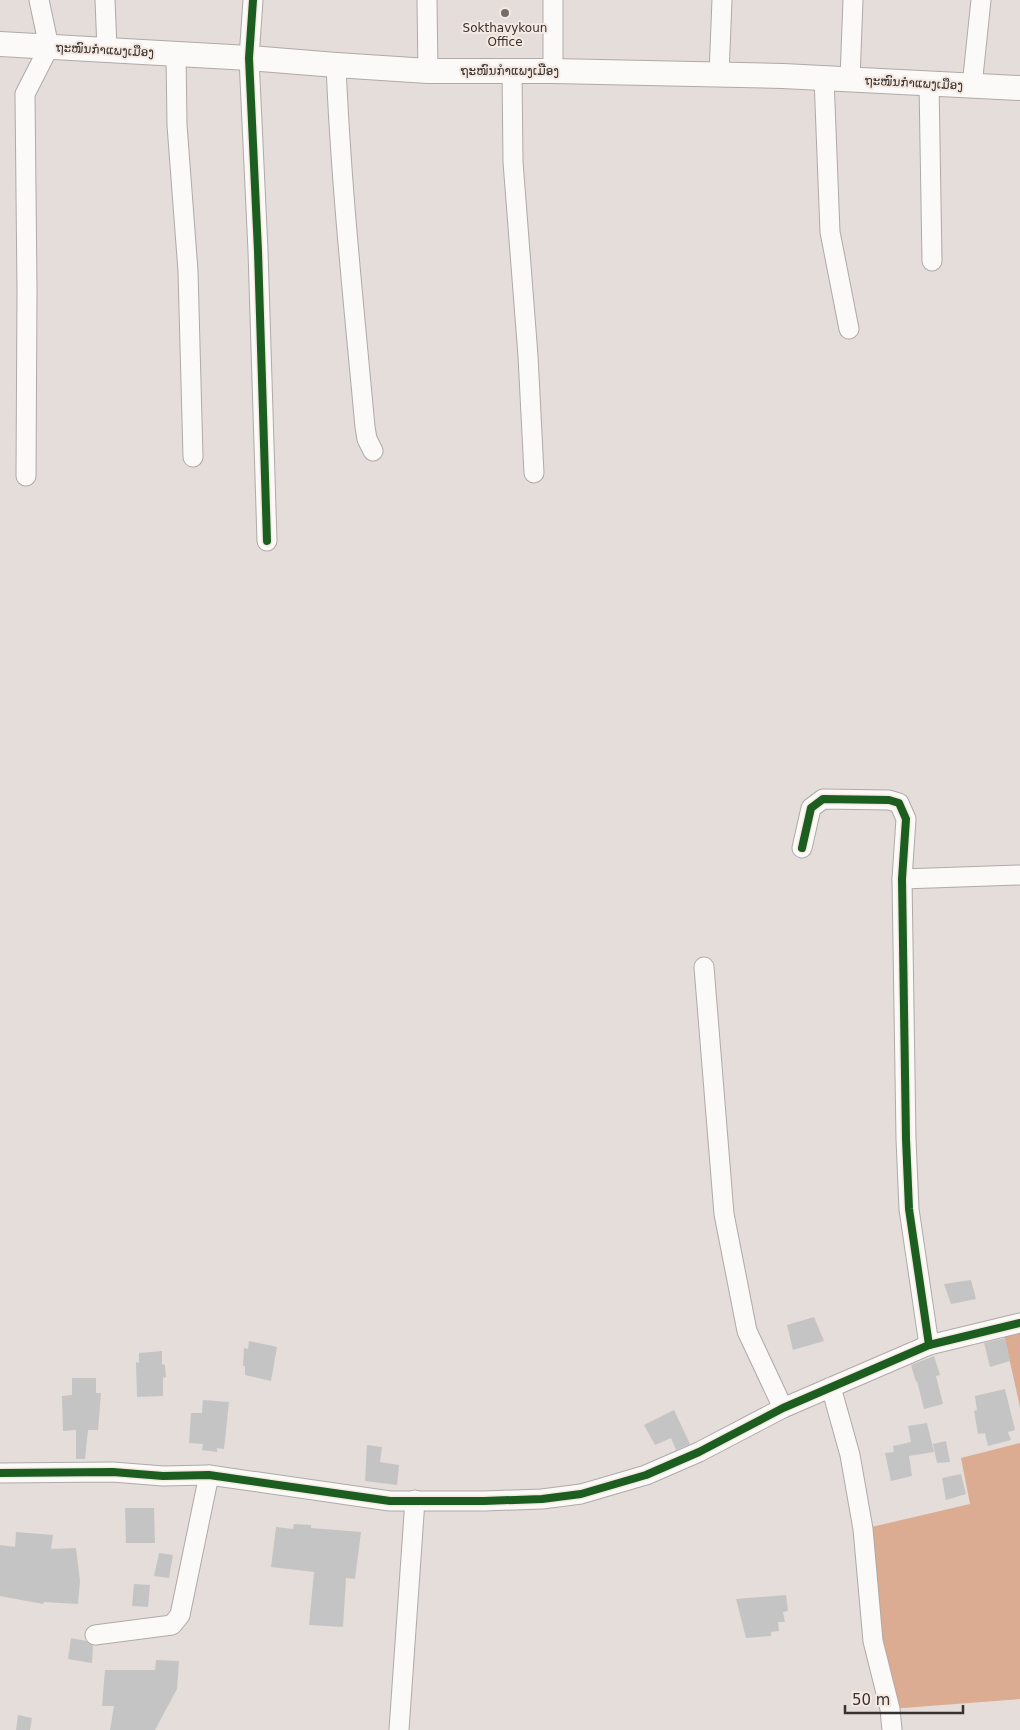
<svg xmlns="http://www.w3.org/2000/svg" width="1020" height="1730" font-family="'DejaVu Sans','Noto Sans Lao',sans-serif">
  <rect width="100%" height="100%" fill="#e4ddda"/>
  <g fill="#dbab92">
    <path d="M1020 1323V1407L1004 1335Z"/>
    <path d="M1020 1443V1699L890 1709 863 1529 970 1504 961 1458Z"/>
  </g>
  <g fill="#c5c4c4">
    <path d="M971 1280 976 1299 951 1304 944 1284Z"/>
    <path d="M814 1317 824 1341 793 1350 787 1325Z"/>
    <path d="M1005 1338 1010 1361 990 1367 984 1343Z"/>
    <path d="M249 1341 277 1347 271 1381 245 1375V1366H243L244 1348 248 1349Z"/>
    <path d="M162 1351V1364L165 1365 166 1377 163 1378V1396L137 1397 136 1362 139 1363V1353Z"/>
    <path d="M934 1356 940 1375 936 1376 943 1404 924 1409 917 1381 916 1382 911 1365Z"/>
    <path d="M72 1378H96V1393H101L98 1430H88L85 1459H76V1430L63 1431 62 1396 72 1395Z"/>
    <path d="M1005 1389 1015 1430 1008 1432 1011 1440 988 1446 985 1433 978 1434 974 1411 977 1410 975 1396Z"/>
    <path d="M203 1400 229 1402 224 1449 217 1448V1452L202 1450 203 1444 189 1443 191 1413H202Z"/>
    <path d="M674 1410 690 1444 676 1450 671 1438 655 1445 644 1425Z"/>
    <path d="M927 1423 934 1452 909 1456 912 1476 891 1481 885 1453 894 1452 893 1446 911 1442 908 1426Z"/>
    <path d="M946 1441 950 1462 937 1463 933 1444Z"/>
    <path d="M367 1445 382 1447 380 1462 399 1465 397 1485 365 1481Z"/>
    <path d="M961 1474 966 1494 946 1500 942 1478Z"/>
    <path d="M125 1508H154L155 1543H126Z"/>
    <path d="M294 1524 311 1525V1528L361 1532 355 1579 346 1578 343 1627 309 1625 314 1572 271 1567 276 1527 293 1529Z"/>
    <path d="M16 1532 53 1535 51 1549 76 1548 80 1581 78 1604 44 1602 43 1604 0 1596V1545L15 1547Z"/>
    <path d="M159 1553 173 1555 169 1578 154 1576Z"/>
    <path d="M134 1584 150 1585 148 1607 132 1606Z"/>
    <path d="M786 1595 788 1611 783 1612 785 1622H778L779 1631 771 1632V1636L746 1638 736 1599Z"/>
    <path d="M71 1638 86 1641 93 1646 92 1663 68 1659Z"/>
    <path d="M156 1660 179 1661 177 1689 155 1730H110L114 1706H102L105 1670H155Z"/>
    <path d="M18 1715 32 1718 30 1730H16Z"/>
  </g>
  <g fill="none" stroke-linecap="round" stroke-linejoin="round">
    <g stroke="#afaaa7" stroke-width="21">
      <g id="minor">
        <path d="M105 0 107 49"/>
        <path d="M253 0 249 58 258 251 267 541"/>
        <path d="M427 0 428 71"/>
        <path d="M176 54 177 125 188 271 193 457"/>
        <path d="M336 65C341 186 354 307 365 427L367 439 373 451"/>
        <path d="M553 71V0"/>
        <path d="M512 72 513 162 528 356 534 473"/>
        <path d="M719 74 722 0"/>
        <path d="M824 78 830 232 849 329"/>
        <path d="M850 79 853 0"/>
        <path d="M929 83 932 261"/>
        <path d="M972 86 981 0"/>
        <path d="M26 476 27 290 25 94 49 47 39 0"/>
        <path d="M802 848 811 808 823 799 889 800 899 803 906 819 902 879 906 1139 909 1209 929 1345"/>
        <path d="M902 879 1020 875"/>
        <path d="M704 967 724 1214 747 1331 783 1408"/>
        <path d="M831 1387 850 1455 863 1529 873 1641 890 1709 892 1730"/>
        <path d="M0 1473 113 1472 163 1476 209 1475 390 1501H484L542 1499 581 1494 646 1475 699 1452 783 1408 929 1345 1020 1323"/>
        <path d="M95 1635 172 1625 180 1615 209 1475"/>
        <path d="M399 1730 415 1500"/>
      </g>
    </g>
    <g stroke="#afaaa7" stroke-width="26">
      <path id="major" d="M0 44 249 58 336 65 428 71H553L783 76 1020 88"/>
    </g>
    <use href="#minor" stroke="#fbfaf9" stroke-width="19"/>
    <use href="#major" stroke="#fbfaf9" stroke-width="24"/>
    <g stroke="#f6e9e2" stroke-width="11">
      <g id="cycleway">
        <path d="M253 0 249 58 258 251 267 541"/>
        <path d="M802 848 811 808 823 799 889 800 899 803 906 819 902 879 906 1139 909 1209 929 1345"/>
        <path d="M0 1473 113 1472 163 1476 209 1475 390 1501H484L542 1499 581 1494 646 1475 699 1452 783 1408 929 1345 1020 1323"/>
      </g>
    </g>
    <use href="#cycleway" stroke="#1b5e20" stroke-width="8"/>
  </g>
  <circle fill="#746e6b" stroke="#f6e9e2" stroke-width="2" cx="505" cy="13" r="5"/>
  <g text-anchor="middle" stroke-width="4" stroke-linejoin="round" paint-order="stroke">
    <g font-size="12" fill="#37322f" stroke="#f6e9e2">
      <text x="505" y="32">Sokthavykoun<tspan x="505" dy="14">Office</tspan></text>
    </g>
    <g font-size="12" fill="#37322f" stroke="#f6e9e2">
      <text transform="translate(105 50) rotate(3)" y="4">ຖະໜົນກຳແພງເມືອງ</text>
      <text x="510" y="75">ຖະໜົນກຳແພງເມືອງ</text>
      <text transform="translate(914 83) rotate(3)" y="4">ຖະໜົນກຳແພງເມືອງ</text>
    </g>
  </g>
  <path d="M845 1705v8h118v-8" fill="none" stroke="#37322f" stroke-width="2.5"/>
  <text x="852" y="1705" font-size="15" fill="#37322f" stroke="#f6e9e2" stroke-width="4" paint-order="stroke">50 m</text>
</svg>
